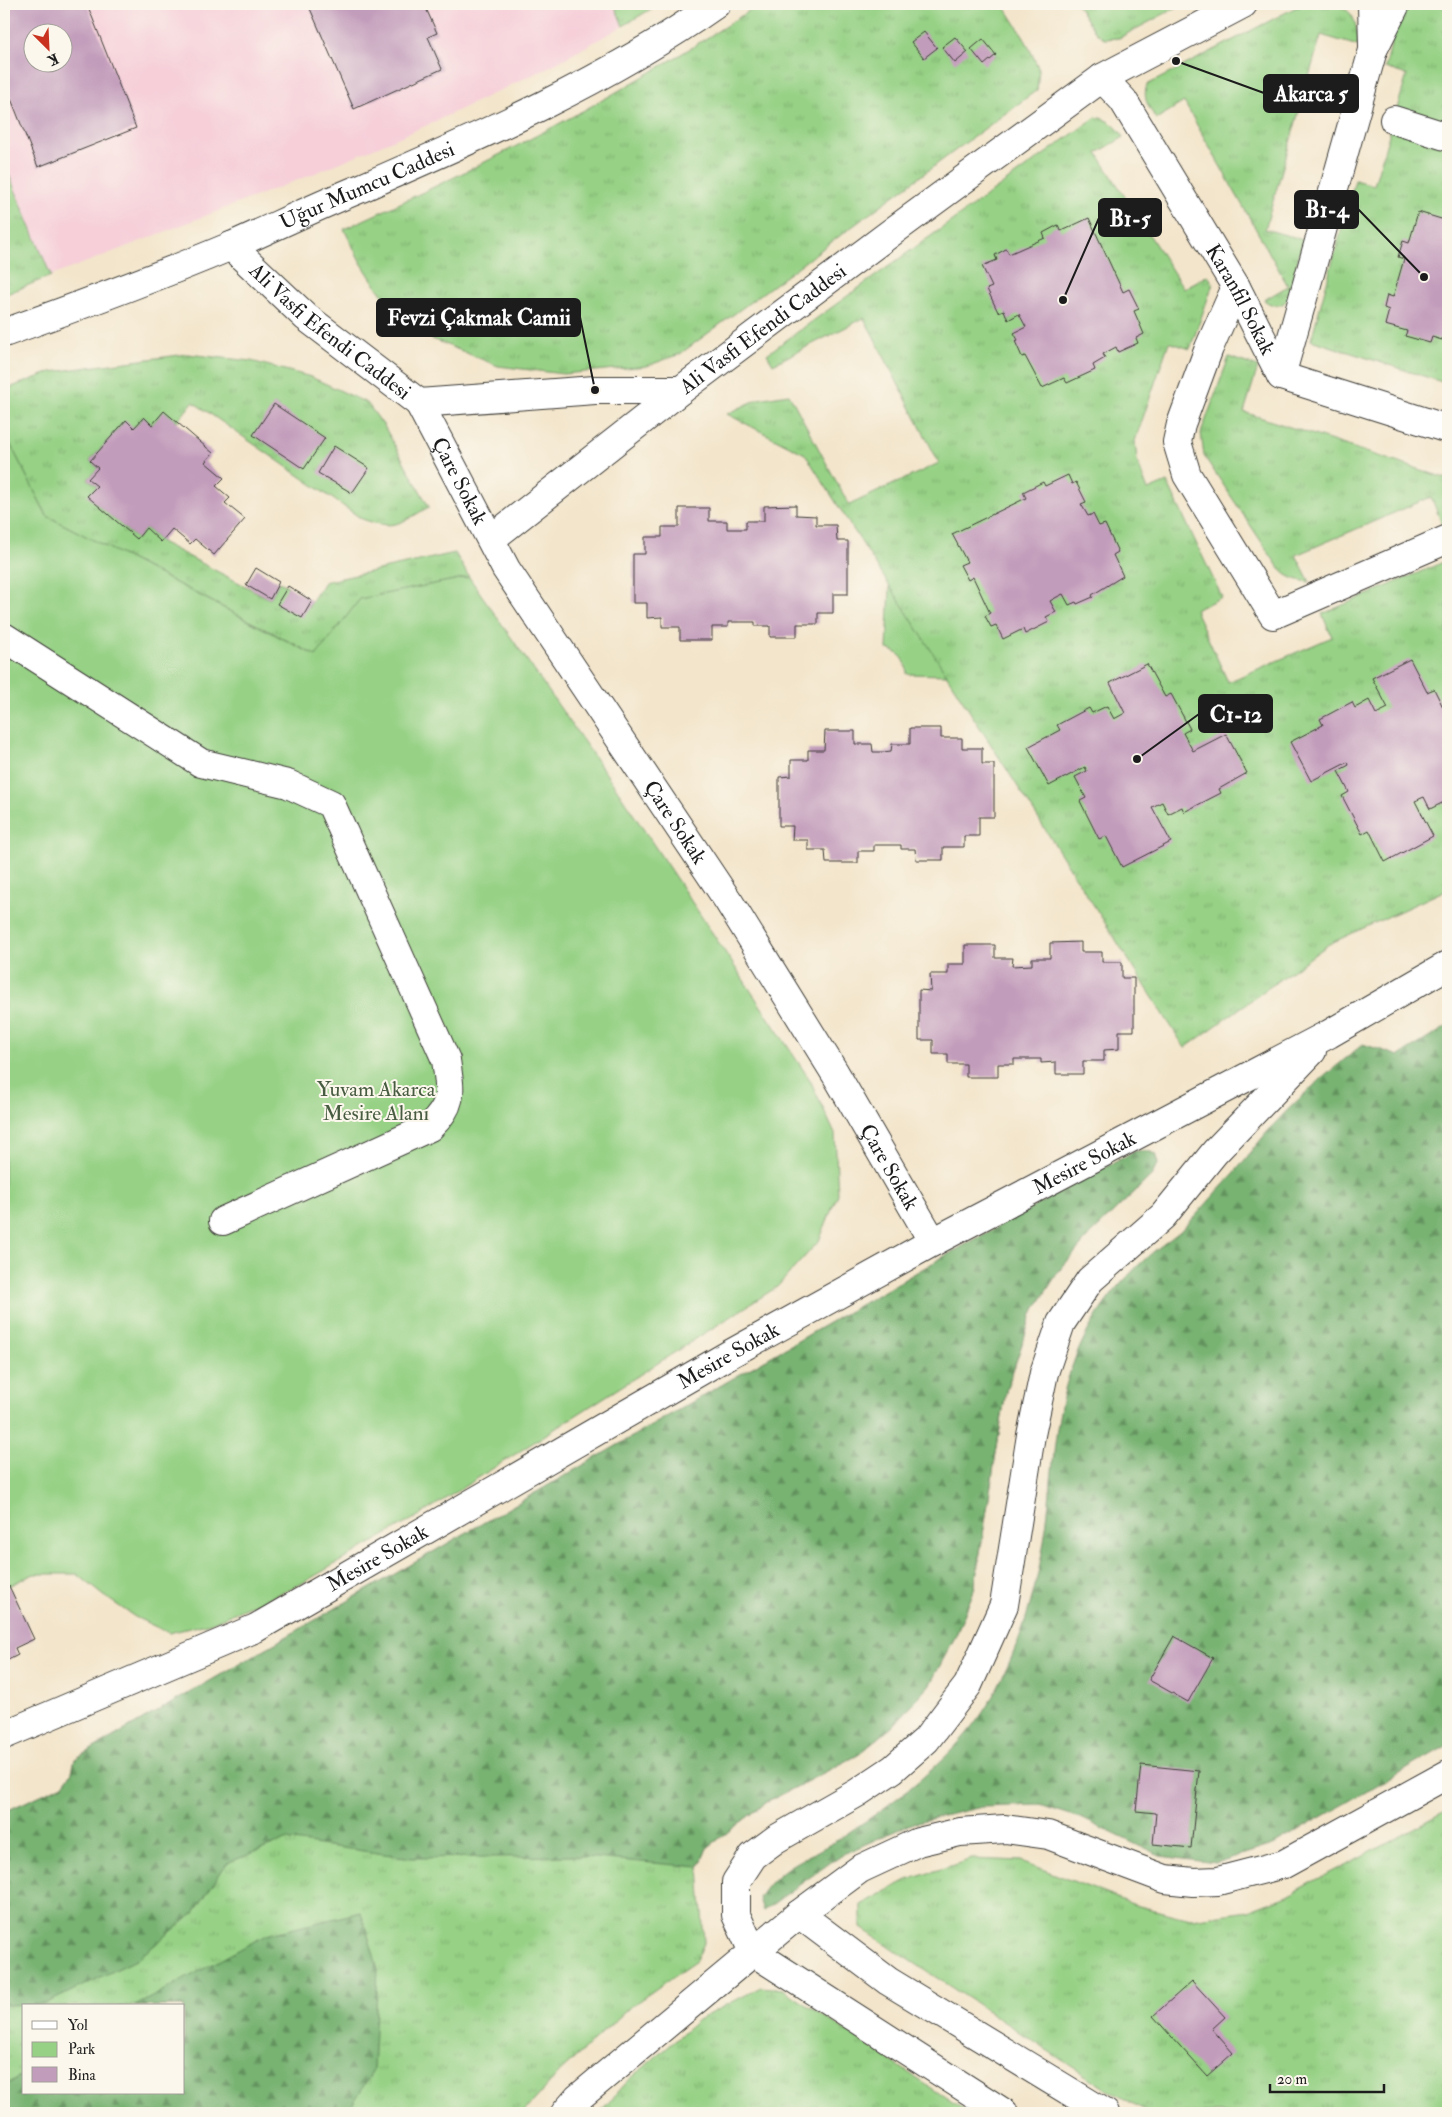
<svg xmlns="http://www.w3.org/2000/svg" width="1452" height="2117" font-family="'IM FELL Double Pica',serif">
  <defs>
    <pattern id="grass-tufts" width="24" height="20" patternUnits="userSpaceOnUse" patternTransform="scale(1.25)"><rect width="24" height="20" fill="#96d185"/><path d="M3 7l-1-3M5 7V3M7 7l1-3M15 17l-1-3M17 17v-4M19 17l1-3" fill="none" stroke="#81b372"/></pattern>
    <pattern id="forest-firs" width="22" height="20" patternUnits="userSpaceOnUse" patternTransform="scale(1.25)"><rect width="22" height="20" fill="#78b372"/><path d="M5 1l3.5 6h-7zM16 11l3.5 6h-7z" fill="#62915d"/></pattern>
  </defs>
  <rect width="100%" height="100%" fill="#fbf7ec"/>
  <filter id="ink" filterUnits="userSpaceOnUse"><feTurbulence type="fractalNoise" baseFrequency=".02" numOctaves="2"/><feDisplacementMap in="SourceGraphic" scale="10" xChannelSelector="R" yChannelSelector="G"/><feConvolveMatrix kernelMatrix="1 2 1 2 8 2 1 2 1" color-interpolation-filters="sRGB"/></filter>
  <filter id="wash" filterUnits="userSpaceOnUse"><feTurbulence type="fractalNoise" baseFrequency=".0096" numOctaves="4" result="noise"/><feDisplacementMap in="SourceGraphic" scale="20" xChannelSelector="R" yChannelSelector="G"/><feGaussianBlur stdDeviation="1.12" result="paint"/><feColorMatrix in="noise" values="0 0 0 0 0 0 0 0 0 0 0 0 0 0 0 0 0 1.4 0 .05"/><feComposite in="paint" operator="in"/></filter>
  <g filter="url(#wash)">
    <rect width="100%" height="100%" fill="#f3e5cb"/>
    <path fill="#f6cfd9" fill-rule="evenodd" d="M4 4H614L623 26 555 64 423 127 313 174 51 276 4 163ZM32 32H62V62H32Z"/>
    <g fill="url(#grass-tufts)" stroke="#597650" fill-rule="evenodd">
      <path d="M614 4H659L623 26Z"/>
      <path d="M759 4H1003L1024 37 1039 69 1037 90 680 354 647 366 563 374 498 366 408 329 378 289 360 261 344 229C489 163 627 93 759 4Z"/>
      <path d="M1077 4H1183L1119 38 1104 39 1095 32Z"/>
      <path d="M1302 4C1340 4 1357 1 1358 46L1321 35 1265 229 1303 240 1287 300C1280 308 1272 306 1264 300L1288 286 1184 102 1156 119C1149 107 1142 99 1147 85Z"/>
      <path d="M1408 4H1448V384L1311 340 1355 180 1374 185 1407 75 1385 68 1397 22Z"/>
      <path d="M1096 117C1110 120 1116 126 1124 137L1097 153 1184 289 1208 275 1213 284 1190 349 1169 342 1135 441 1137 461 1148 490 1167 482 1222 597 1195 610 1228 682 1332 637 1322 614 1448 560V889L1329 944 1185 1048 805 454 727 414 758 399 789 394 849 505 939 463 864 318 773 364 767 354Z"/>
      <path d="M4 163 51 276 4 295Z"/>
      <path d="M187 354 251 361 311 377 367 403 384 426 429 507C400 523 396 531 362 519L193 402 177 422 164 411 152 425 144 417 134 428 125 421 90 461 98 468 88 479 97 486 88 496 137 539 146 528 161 542 270 599 279 582 288 586 302 617 324 582 455 553 469 577 360 599 317 656 47 516 4 432V390L51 372Z"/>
      <path d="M1229 357 1258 367 1244 412 1448 479V521L1442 524 1431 497 1296 555 1310 582C1296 580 1288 578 1279 568L1204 456 1201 433Z"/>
      <path d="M1148 1151 1155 1154 1158 1164 1151 1176 1090 1235 1058 1272 1032 1314 1006 1391 974 1590 956 1635 930 1684 893 1726 858 1755 767 1802 707 1848 699 1867 704 1943 696 1961 630 2007 560 2072 523 2113H4V1812L63 1785 72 1772 75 1759 943 1257ZM24 2006H184V2093H24Z"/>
      <path d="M1448 1810V2113H1150L1103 2087 861 1928V1905L907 1880 972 1859 1021 1861 1135 1905 1191 1919 1248 1911 1287 1896Z"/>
      <path d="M761 1987 783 1989 969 2113H599L628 2081 698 2020Z"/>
    </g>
    <g fill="url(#forest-firs)" stroke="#4a6847">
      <path d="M1448 1026V1745L1273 1845 1215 1863 1160 1856 1083 1819 1040 1805 982 1807 913 1823 841 1855 763 1911 759 1898C780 1864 805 1860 837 1840 889 1807 954 1759 987 1706 1017 1656 1035 1598 1044 1541 1052 1491 1052 1438 1065 1389 1080 1333 1109 1290 1153 1252 1164 1243 1177 1235 1187 1225 1203 1207 1219 1190 1235 1172 1249 1155 1262 1137 1277 1121 1303 1093 1333 1069 1363 1044L1399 1056Z"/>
      <path d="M1135 1151H1148L1155 1154 1158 1164 1151 1176 1090 1235 1058 1272 1032 1314 1006 1391 974 1590 956 1635 930 1684 893 1726 858 1755 767 1802 707 1848 699 1867 572 1856 412 1858 286 1840 227 1863 193 1914 136 1960 45 2004 4 2005V1812L63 1785 72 1772 75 1759 943 1257Z"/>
      <path d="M361 1912 378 1969 373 2071 347 2113H4V2087L24 2073V2093H184V2006H135L266 1935Z"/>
    </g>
    <g fill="#96d185" stroke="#597650">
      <path d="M4 432 47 516 316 656 360 599 469 577 616 788 810 1080 835 1134 838 1194 819 1241 777 1287 420 1515 301 1584 211 1623 169 1633 135 1617 107 1598 77 1574H34L4 1588Z"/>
      <path d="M890 586 947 675 907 674C907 660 900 652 887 649Z"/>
    </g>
    <g id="blocks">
      <g fill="#c29cbb" fill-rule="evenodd">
        <path d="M4 4H87L136 128 38 167 4 81ZM32 32H62V62H32Z"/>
        <path d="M308 4H424L437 33 428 37 442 69 354 109Z"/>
        <path d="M924 32 937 48 924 58 911 42Z"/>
        <path d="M955 37 968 52 955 63 942 47Z"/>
        <path d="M983 39 996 55 984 65 971 49Z"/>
        <path d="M1418 212 1448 221V328L1445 327 1442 340 1432 337 1430 343 1405 336 1407 331 1385 325 1389 310 1384 308 1387 295 1393 297 1404 259 1398 257 1403 241 1409 243Z"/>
        <path d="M1089 218 1123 292 1129 289 1139 309 1134 311 1144 334 1136 338 1138 343 1118 352 1116 347 1103 354 1105 358 1093 365 1095 370 1067 383 1064 378 1042 388 1025 356 1022 357 1015 341 1018 340 1014 333 1026 327 1019 314 1008 320 1004 310 998 312 987 289 992 287 982 266 997 260 995 255 1006 249 1009 254 1045 238 1043 233 1058 225 1061 231Z"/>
        <path d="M274 404 325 438 304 469 253 435Z"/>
        <path d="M164 411 213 453 205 462 224 478 216 486 230 498 225 503 245 519 214 555 195 539 190 544 172 529 161 542 146 528 137 539 87 496 97 486 88 479 98 468 90 461 126 420 134 428 144 417 152 425Z"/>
        <path d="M334 446 369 468 352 493 318 473Z"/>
        <path d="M1068 475 1072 484 1076 482 1086 502 1081 504 1088 516 1093 514 1099 526 1105 524 1118 552 1113 555 1123 576 1092 595 1093 597 1077 604 1076 602 1069 605 1063 594 1057 597 1050 601 1056 612 1046 617 1049 622 1025 634 1023 629 1003 639 996 625 991 627 985 616 990 613 973 577 968 580 960 565 967 562 952 534 1026 498 1023 492 1043 482 1045 486Z"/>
        <path d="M796 505V515L816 516V525H836L837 541H848V594H833V613H818V624H797V637H770V626H755V622H728V627H712V640H680V627H662V617L647 618V603H633V554H645V537H662V527H679V508H709V521H727V529H746V521H764V506Z"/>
        <path d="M256 568 279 582 270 599 246 585Z"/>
        <path d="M288 586 312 601 302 618 277 604Z"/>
        <path d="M1410 659 1427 692 1434 689 1448 717V726L1446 727 1448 731V805L1446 806 1444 802 1430 809 1424 797 1415 801 1433 836 1385 862 1369 830 1362 834 1342 796 1349 792 1338 771 1349 765 1348 762 1311 781 1290 742 1323 725 1320 719 1352 702 1355 708 1369 700 1376 714 1388 708 1372 678Z"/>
        <path d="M1147 664 1165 697 1171 694 1190 729 1183 733 1193 751 1226 734 1247 773 1219 789 1221 793 1184 812 1182 807 1168 814 1162 802 1152 807 1171 842 1122 867 1106 836 1099 839 1080 801 1086 798 1075 777 1087 771 1085 767 1049 786 1028 747 1060 730 1057 725 1089 708 1092 713 1107 706 1114 719 1125 713 1110 683Z"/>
        <path d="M910 728H941V738H962V748H982V764H994V817H979V836H964V847H943V860H916L915 849H901V845H874V851H858V863H826L825 850H808V840H792L793 826H779V777L791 776V760H808V750H824L825 731H855V744H872L873 752H883L891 751 892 744H910Z"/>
        <path d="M1081 942V952H1102V962H1122V978H1134V1031H1119V1049L1104 1050V1061H1083V1074H1056V1062L1041 1063V1059H1014V1064H998V1077H966V1064H948V1054H933V1040H919V990L931 991 930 974H948V964H965V945H995V958H1013L1012 966 1032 965V958H1050V943Z"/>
        <path d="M9 1586 34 1639 15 1648 18 1655 4 1662V1588Z"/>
        <path d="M1174 1636 1213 1658 1188 1702 1149 1680Z"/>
        <path d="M1141 1765 1199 1771 1191 1848 1153 1844 1156 1813 1136 1811Z"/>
        <path d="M1192 1981 1225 2017 1212 2029 1233 2053 1207 2076 1153 2016Z"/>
      </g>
    </g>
  </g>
  <g filter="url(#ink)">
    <use href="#blocks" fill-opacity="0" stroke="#3c3a36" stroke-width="1"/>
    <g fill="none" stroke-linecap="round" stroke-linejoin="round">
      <g stroke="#3c3a36" stroke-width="30">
        <g id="pedestrian">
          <path d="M1394 120 1448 137"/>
          <path d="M4 637 201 763 288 784 331 804 446 1060C450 1090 455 1103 430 1127L223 1221"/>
        </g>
      </g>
      <g stroke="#3c3a36" stroke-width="30">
        <g id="minor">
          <path d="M1372 4 1373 46"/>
          <path id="s1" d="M1102 78 1123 100 1236 287 1281 376 1448 429"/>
          <path id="s2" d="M231 246 306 317 419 403 595 390H681L896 229 1102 78 1243 4"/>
          <path d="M1236 287 1209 348 1181 424 1177 442 1187 475 1273 615 1448 539"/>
          <path d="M1281 376 1373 50 1396 4"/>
          <path id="s3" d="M419 403 506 569 729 902 835 1073 933 1242"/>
          <path d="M491 539 681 390"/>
          <path id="s4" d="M4 1735 256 1628 730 1354 933 1242 1329 1034 1448 965"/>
          <path d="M799 1914 888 1981 1105 2113"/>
          <path d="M565 2113 578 2098 799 1914 860 1869 918 1842 960 1832 1005 1829 1048 1835 1165 1879 1193 1882 1218 1881 1284 1864 1448 1774"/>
          <path d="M1004 2113 753 1952 736 1915V1882L753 1856 776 1839 857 1793 893 1769 926 1740 968 1685 1004 1605 1031 1435 1044 1373 1061 1323 1090 1280 1163 1216 1215 1152 1312 1051"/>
        </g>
      </g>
      <g stroke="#3c3a36" stroke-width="30">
        <g id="tertiary">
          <path id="s5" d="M4 333C79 306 155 278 229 247 272 228 315 207 359 189 481 136 607 81 716 4"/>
        </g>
      </g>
      <use href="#pedestrian" stroke="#fff" stroke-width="28"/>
      <use href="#minor" stroke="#fff" stroke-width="28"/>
      <use href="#tertiary" stroke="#fff" stroke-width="28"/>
    </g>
  </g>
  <g text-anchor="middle" stroke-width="4" stroke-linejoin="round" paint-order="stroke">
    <g font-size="21" fill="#1c1c1c" stroke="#fbf7ec">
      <text dy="7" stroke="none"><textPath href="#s5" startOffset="392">Uğur Mumcu Caddesi</textPath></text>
      <text dy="7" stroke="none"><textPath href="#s1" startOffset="262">Karanfil Sokak</textPath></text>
      <text dy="7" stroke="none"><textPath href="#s2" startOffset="610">Ali Vasfi Efendi Caddesi</textPath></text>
      <text dy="7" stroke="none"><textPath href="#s2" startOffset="131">Ali Vasfi Efendi Caddesi</textPath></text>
      <text dy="7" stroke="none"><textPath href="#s3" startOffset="88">Çare Sokak</textPath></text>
      <text dy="7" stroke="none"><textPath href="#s3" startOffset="492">Çare Sokak</textPath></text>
      <text dy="7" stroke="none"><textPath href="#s4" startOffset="1224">Mesire Sokak</textPath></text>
      <text dy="7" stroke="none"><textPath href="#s3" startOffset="898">Çare Sokak</textPath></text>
      <text dy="7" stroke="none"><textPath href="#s4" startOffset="819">Mesire Sokak</textPath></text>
      <text dy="7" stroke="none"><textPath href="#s4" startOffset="414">Mesire Sokak</textPath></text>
    </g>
    <g font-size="21" fill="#475b41" stroke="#fbf7ec">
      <text x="376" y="1096">Yuvam Akarca<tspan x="376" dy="24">Mesire Alanı</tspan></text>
    </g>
  </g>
  <path fill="none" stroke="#1c1c1c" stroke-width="2" d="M1176 61L1264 93M1424 277L1358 209M1063 300L1099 218M595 390L580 317M1137 759L1199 714"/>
  <g fill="#1c1c1c" stroke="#fbf7ec" stroke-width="2">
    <circle cx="1176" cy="61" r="5"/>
    <circle cx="1424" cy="277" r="5"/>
    <circle cx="1063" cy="300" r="5"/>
    <circle cx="595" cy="390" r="5"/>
    <circle cx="1137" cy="759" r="5"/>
  </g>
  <g fill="#1c1c1c" stroke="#1c1c1c" stroke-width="2">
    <rect x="1264" y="75" width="94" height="37" rx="5"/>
    <rect x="1295" y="191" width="63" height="37" rx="5"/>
    <rect x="1099" y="199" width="62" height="37" rx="5"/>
    <rect x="377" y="299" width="203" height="37" rx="5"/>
    <rect x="1199" y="695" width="73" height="37" rx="5"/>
  </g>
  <g font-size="22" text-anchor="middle" font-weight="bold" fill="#fff">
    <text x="1311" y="101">Akarca 5</text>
    <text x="1327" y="217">B1-4</text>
    <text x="1130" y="226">B1-5</text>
    <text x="479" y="325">Fevzi Çakmak Camii</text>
    <text x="1236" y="722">C1-12</text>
  </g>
  <rect width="1452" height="2117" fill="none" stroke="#fbf7ec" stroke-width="20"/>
  <rect x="22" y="2004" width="162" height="90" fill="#fbf7ec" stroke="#a29f99"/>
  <rect x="32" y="2021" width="25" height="8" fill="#ffffff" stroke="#a29f99"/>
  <text x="68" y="2030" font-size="15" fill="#1c1c1c">Yol</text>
  <rect x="32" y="2042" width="25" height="15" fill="#96d185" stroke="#a29f99"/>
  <text x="68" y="2054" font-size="15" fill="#1c1c1c">Park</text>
  <rect x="32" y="2067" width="25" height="15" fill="#c29cbb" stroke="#a29f99"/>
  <text x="68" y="2080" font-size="15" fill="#1c1c1c">Bina</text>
  <g transform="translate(48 48) rotate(156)"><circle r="24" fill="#fbf7ec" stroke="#a29f99"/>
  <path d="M0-4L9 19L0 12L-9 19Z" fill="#c8321e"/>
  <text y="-8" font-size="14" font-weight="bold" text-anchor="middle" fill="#1c1c1c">K</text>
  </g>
  <path d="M1270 2084v8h114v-8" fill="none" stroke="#1c1c1c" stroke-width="2.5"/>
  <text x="1277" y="2084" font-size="15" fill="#1c1c1c" stroke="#fbf7ec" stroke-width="4" paint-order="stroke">20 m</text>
</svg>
